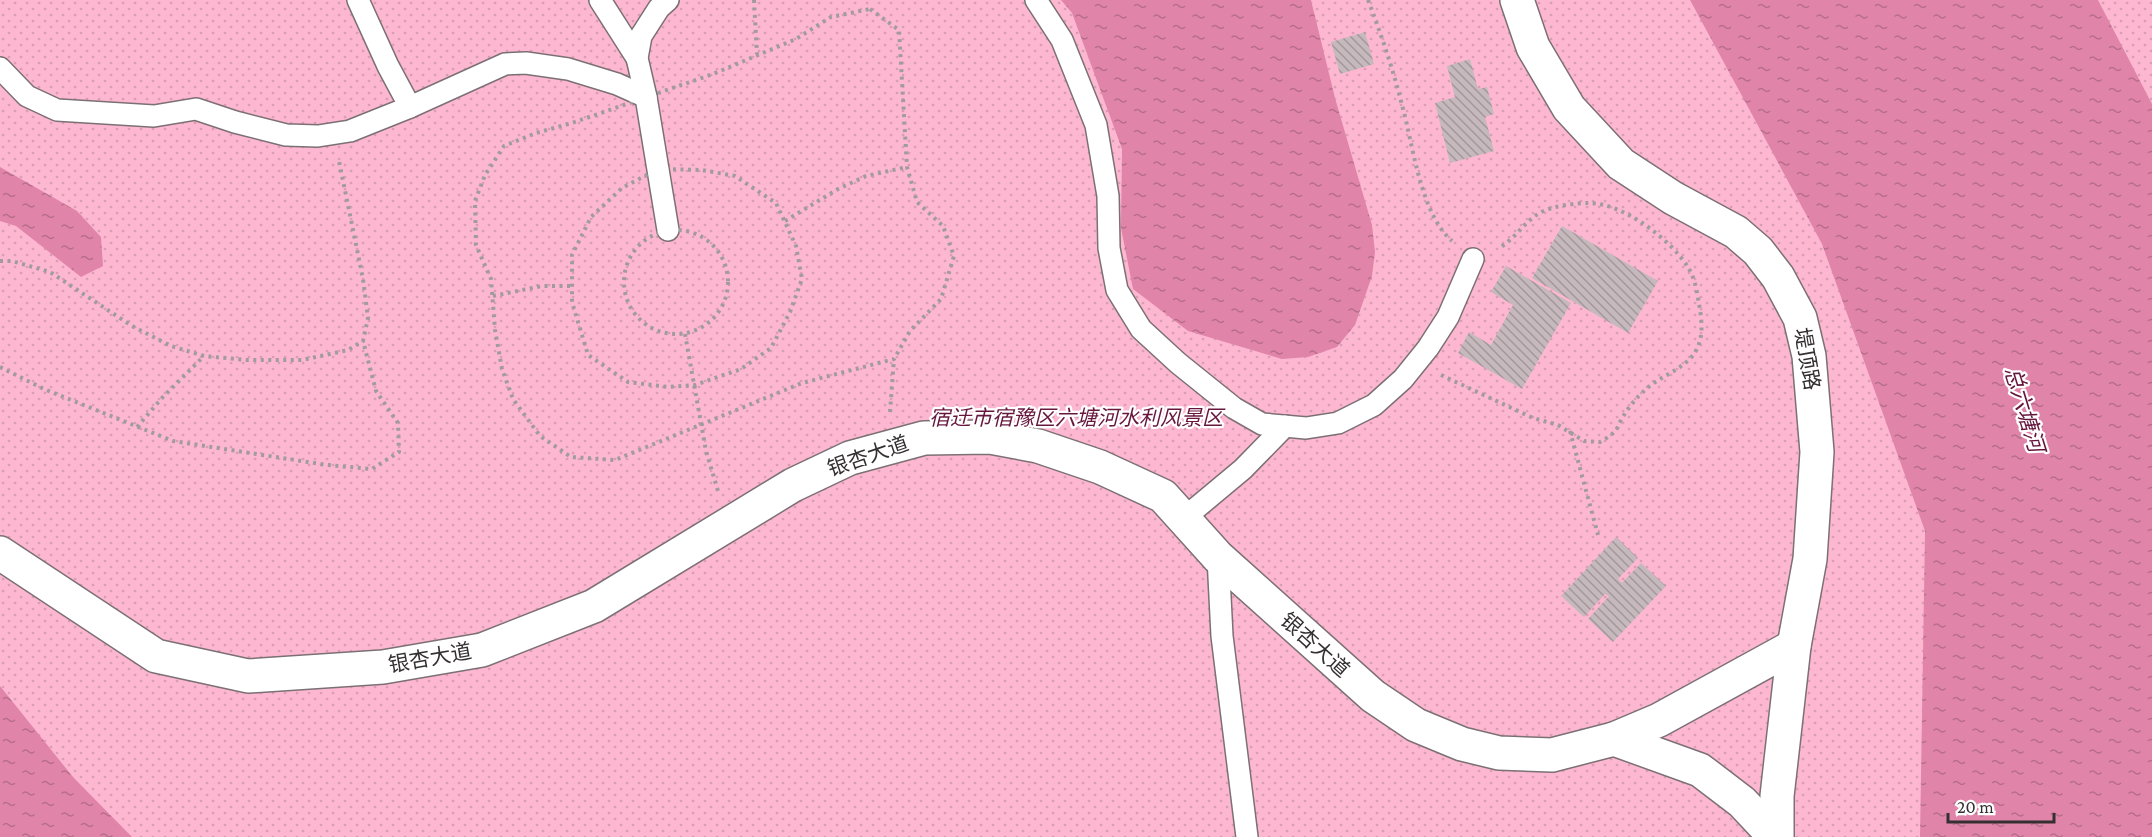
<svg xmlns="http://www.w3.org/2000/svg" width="2152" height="837" font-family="'Crimson Pro','Noto Sans SC',serif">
  <defs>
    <pattern id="park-dots" width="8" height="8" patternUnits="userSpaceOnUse" patternTransform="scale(1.5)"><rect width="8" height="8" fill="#feb7d1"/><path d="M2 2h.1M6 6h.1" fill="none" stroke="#da9eb4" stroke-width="1.8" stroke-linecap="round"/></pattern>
    <pattern id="water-ripples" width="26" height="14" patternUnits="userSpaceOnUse" patternTransform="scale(1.5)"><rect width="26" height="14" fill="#e085a9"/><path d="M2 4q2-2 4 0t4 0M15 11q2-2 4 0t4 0" fill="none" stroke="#b66d8a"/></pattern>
    <pattern id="building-back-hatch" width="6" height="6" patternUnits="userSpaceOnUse" patternTransform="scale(1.5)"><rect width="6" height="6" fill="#c6b9bd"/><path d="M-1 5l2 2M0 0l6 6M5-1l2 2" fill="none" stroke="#a2979a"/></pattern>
  </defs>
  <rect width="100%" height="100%" fill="#fff9fb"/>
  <rect fill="url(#park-dots)" x="0" y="0" width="2152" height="837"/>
  <g fill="url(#water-ripples)">
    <path d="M1061 0H1311L1335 98 1372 225 1375 252 1372 276 1355 325 1337 347 1308 357 1282 359 1188 331 1133 289 1121 228 1122 149 1072 13Z"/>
    <path d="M1690 0H2098L2152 104V837H1920L1925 531 1822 244Z"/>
    <path d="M0 167 77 211 101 237 103 266 81 277 16 226 0 221Z"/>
    <path d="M0 686 73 777 132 837H0Z"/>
  </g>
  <g fill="url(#building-back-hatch)">
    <path d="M1365 32 1374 64 1340 74 1331 42Z"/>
    <path d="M1470 59 1478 89 1487 87 1494 114 1485 117 1494 151 1450 163 1435 103 1455 97 1447 66Z"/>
    <path d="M1562 226 1658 281 1628 333 1532 278Z"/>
    <path d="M1506 266 1571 303 1522 389 1458 353 1469 332 1491 345 1513 305 1491 292Z"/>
    <path d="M1616 537 1638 558 1618 579 1622 583 1641 563 1666 586 1613 642 1588 619 1609 596 1605 594 1584 617 1561 596Z"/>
  </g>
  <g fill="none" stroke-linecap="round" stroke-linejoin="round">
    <g stroke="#7b7074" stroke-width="24">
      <g id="lane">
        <path d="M358 0 388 66 410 107"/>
        <path d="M600 0 637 58"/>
        <path d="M1036 0 1062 40 1096 125 1108 196 1109 248 1117 290 1141 329 1178 363 1234 408 1262 424 1306 428 1338 423 1374 405 1403 379 1428 348 1448 317 1473 259"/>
        <path d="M0 68 27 96 57 110 154 116 196 109 235 122 286 135 318 136 350 131 410 107 505 64 526 63 568 69 617 84 646 97"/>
        <path d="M668 230 646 97 637 58 641 36 659 8 668 0"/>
        <path d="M1183 519 1243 469 1285 426"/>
        <path d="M1218 557 1222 636 1247 837"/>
      </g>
    </g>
    <g stroke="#7b7074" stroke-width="36">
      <g id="street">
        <path d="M1517 0 1533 47 1569 108 1621 164 1673 198 1736 232 1758 251 1778 277 1800 318 1809 356 1817 452 1810 559 1794 646 1777 796V837"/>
        <path d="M0 553 156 656 248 676 383 667 482 650 594 606 793 485 850 458 924 438 990 437 1038 446 1100 467 1163 496 1218 557 1373 696 1416 725 1462 744 1499 753 1552 755 1614 739 1659 720 1794 646"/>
        <path d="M1614 739 1700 770 1742 802 1775 837"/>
      </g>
    </g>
    <g stroke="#a09b9d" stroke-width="4" stroke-dasharray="3 4.5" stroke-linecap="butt">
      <path d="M754 0 757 54"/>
      <path d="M1368 0C1381 34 1393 69 1402 105 1413 144 1420 213 1452 241"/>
      <path d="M870 9 899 30 907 167 917 202 943 226 954 256 941 299 910 331 894 359 802 383 615 460 571 457 540 436 513 399 502 369 495 330 491 279 476 245 475 201 485 175 504 146 536 133 572 123 713 74 796 39 831 17Z"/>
      <path d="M658 169 702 170 735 176 776 203 796 246 802 279 790 312 771 348 741 369 695 385 668 387 628 382 588 355 572 302V255L591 217 622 188Z"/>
      <path d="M785 221 838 189 866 176 907 167"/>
      <circle cx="676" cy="282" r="52"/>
      <path d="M0 261H12L50 272 132 326 171 346 204 356 246 360H302L348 350 363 341 368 318 363 279 339 161"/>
      <path d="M493 296 542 286H572"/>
      <path d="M685 334 706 451 718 491"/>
      <path d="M0 367 44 389 173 441 327 465 372 469 399 452 398 423 376 391 363 341"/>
      <path d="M1441 375 1533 418 1558 425 1584 441 1600 442C1605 439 1611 436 1615 431 1619 427 1620 420 1624 415 1629 407 1637 397 1644 391 1662 373 1694 368 1700 340 1703 329 1701 315 1699 304 1697 292 1695 279 1689 269 1672 240 1623 203 1589 203 1578 203 1563 205 1552 208 1526 215 1520 236 1499 248"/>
      <path d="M890 412 894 359"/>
      <path d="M137 427 162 398 204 356"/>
      <path d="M1570 431 1598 535"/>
    </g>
    <use href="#lane" stroke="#fff" stroke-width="21"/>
    <use href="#street" stroke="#fff" stroke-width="33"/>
  </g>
  <g text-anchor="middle" stroke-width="4.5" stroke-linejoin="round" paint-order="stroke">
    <g font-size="21" fill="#343031" stroke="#fff">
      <text transform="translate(1807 359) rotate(80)" y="7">堤顶路</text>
      <text transform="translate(868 456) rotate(-19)" y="7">银杏大道</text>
      <text transform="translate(1315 645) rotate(42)" y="7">银杏大道</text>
      <text transform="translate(430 658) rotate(-10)" y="7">银杏大道</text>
    </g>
    <g font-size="21" font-style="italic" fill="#67163e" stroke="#fff">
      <text x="1076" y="425">宿迁市宿豫区六塘河水利风景区</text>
    </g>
    <g font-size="22" font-style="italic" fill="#65143c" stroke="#fff">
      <text transform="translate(2025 409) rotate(73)" y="8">总六塘河</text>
    </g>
  </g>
  <path d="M1948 813v9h106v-9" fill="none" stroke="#343031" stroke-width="3"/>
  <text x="1957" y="813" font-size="18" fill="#343031" stroke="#ffffff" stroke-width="4.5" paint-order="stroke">20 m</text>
</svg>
